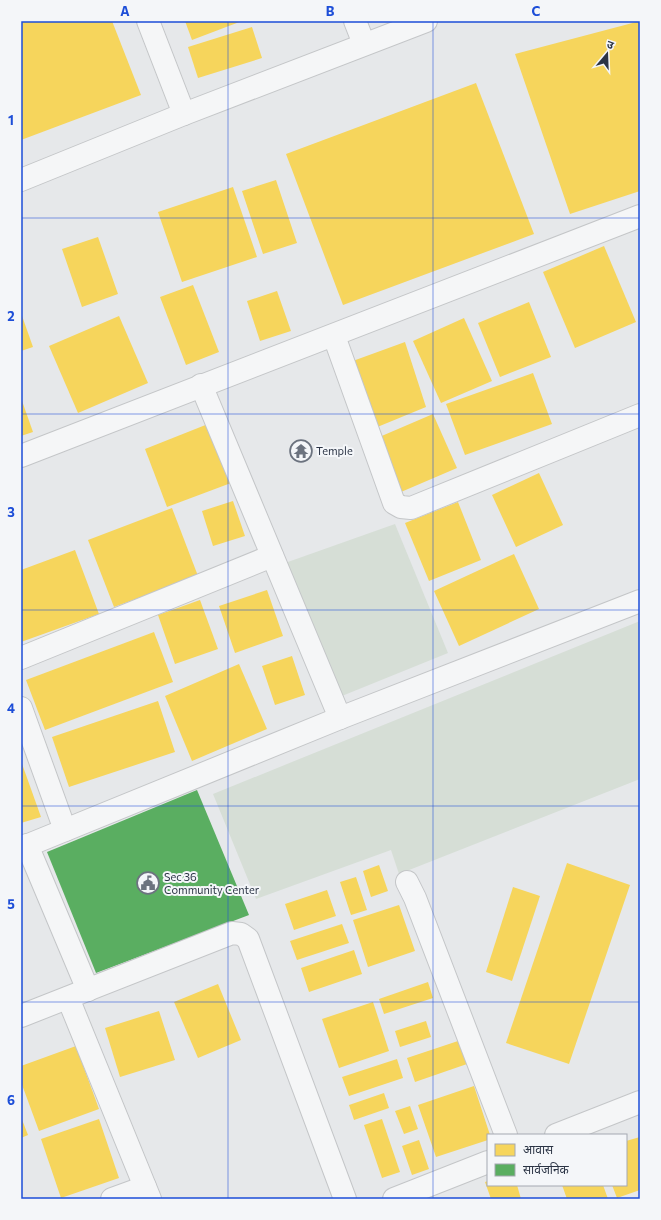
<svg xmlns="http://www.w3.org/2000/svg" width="661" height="1220" font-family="Commissioner,'Noto Sans Devanagari',sans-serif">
  <rect width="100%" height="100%" fill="#e6e8ea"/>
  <g fill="#d6ded6">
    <path d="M395 524 448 653 332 700 285 563Z"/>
    <path d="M640 621V779L399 874 391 850 256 899 213 794Z"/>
  </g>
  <g fill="#f6d55c">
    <path d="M21 21H112L141 95 21 140Z"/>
    <path d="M185 21H242L192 40Z"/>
    <path d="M640 21V191L570 214 515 54Z"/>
    <path d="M252 27 262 58 198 78 188 47Z"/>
    <path d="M476 83 534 234 343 305 286 154Z"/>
    <path d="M276 180 297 243 263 254 242 191Z"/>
    <path d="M233 187 257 257 182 282 158 212Z"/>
    <path d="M98 237 118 294 82 307 62 249Z"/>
    <path d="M604 246 636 322 575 348 543 272Z"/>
    <path d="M193 285 219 352 186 365 160 297Z"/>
    <path d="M277 291 291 331 260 341 247 301Z"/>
    <path d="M529 302 551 357 500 377 478 323Z"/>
    <path d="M21 313 33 347 21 351Z"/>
    <path d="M119 316 148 383 78 413 49 346Z"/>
    <path d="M464 318 492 381 441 403 413 341Z"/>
    <path d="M405 342 426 407 370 430 350 362Z"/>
    <path d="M533 373 552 424 465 455 446 404Z"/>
    <path d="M21 398 33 432 21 436Z"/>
    <path d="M433 414 457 468 401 492 377 438Z"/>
    <path d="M208 424 231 483 167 507 145 449Z"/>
    <path d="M539 473 563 525 516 547 492 495Z"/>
    <path d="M233 501 245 536 213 546 202 511Z"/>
    <path d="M458 502 481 560 429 581 405 523Z"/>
    <path d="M172 508 198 576 114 607 88 540Z"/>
    <path d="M75 550 99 614 21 642V570Z"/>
    <path d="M514 554 539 609 459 646 434 591Z"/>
    <path d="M267 590 283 636 235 653 219 606Z"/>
    <path d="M200 600 218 649 175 664 158 615Z"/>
    <path d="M154 632 173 682 45 730 26 680Z"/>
    <path d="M292 656 305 695 275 705 262 666Z"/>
    <path d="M239 664 267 729 192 761 165 696Z"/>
    <path d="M158 701 175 752 69 787 52 737Z"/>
    <path d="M21 761 41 817 21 823Z"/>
    <path d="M567 863 630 885 569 1064 506 1043Z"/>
    <path d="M379 865 388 891 371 897 363 871Z"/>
    <path d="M356 877 367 910 351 915 340 882Z"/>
    <path d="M513 887 540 896 512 981 486 972Z"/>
    <path d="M327 890 336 916 294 930 285 904Z"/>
    <path d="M399 905 415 951 368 967 353 920Z"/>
    <path d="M342 924 349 943 297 960 290 941Z"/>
    <path d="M354 950 362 974 309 992 301 968Z"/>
    <path d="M428 982 433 998 384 1014 379 999Z"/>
    <path d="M218 984 241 1040 198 1058 174 1002Z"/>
    <path d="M373 1002 389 1051 339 1068 322 1019Z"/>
    <path d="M159 1011 175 1060 120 1077 105 1028Z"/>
    <path d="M426 1021 431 1037 400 1047 395 1031Z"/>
    <path d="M458 1041 467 1064 415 1082 407 1058Z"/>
    <path d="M76 1046 99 1109 39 1131 21 1082V1066Z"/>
    <path d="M397 1059 403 1078 349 1096 342 1077Z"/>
    <path d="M474 1086 490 1135H488V1140L436 1157 418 1105Z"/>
    <path d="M384 1093 389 1108 354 1120 349 1105Z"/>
    <path d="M410 1106 418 1129 404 1134 395 1111Z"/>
    <path d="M21 1117 28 1135 21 1138Z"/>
    <path d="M99 1119 119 1178 61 1198 41 1139Z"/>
    <path d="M382 1119 400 1172 382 1178 364 1125Z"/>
    <path d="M640 1137V1190L617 1198 612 1185H626V1141Z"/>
    <path d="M419 1140 429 1169 412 1175 402 1146Z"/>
    <path d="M488 1181V1185H517L521 1199H491L485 1182Z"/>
    <path d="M562 1185H603L608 1199H567Z"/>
  </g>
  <path fill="#5aae61" d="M197 790 249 915 96 973 47 852Z"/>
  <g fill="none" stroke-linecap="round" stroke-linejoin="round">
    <g stroke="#c4c6c8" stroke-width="24">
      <g id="minor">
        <path d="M148 21 184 114"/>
        <path d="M355 21 364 44"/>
        <path d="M21 180 184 114 426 21"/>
        <path d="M334 336 394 503 401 507 411 508 640 415"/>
        <path d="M201 385 340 718"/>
        <path d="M21 456 640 216"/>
        <path d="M21 658 272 556"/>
        <path d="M21 708 65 830"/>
        <path d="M27 845 88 990"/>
        <path d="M21 848 340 718 640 601"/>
        <path d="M407 882 415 898 506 1135"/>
        <path d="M68 998 150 1199"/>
        <path d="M21 1016 232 933 241 934 248 939 345 1199"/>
        <path d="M556 1135 640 1102"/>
        <path d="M112 1199 145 1187"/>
        <path d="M394 1199 488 1162"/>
      </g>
    </g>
    <use href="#minor" stroke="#f5f6f7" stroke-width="22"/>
  </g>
  <path fill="none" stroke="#1d4ed8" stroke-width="1" stroke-opacity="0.55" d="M228 21V1199M433 21V1199M21 218H640M21 414H640M21 610H640M21 806H640M21 1002H640"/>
  <defs>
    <g id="temple-ring" transform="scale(1.15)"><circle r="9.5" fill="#f4f6f9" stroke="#6c737f" stroke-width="1.5"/><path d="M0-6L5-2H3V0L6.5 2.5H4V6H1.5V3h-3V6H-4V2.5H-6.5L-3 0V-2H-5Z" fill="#6c737f"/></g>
    <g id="civic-ring" transform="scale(1.15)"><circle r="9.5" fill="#f4f6f9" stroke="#6c737f" stroke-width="1.5"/><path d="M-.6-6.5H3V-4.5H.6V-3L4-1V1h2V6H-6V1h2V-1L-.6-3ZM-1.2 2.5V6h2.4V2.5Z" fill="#6c737f"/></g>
  </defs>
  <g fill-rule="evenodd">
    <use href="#temple-ring" x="301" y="451"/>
    <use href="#civic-ring" x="148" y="883"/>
  </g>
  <g text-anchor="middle" stroke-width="4" stroke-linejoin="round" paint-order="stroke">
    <g font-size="11" fill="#2b3445" stroke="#f4f6f9" text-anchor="start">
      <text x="316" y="455">Temple</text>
      <text x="164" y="881">Sec 36<tspan x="164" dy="13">Community Center</tspan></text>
    </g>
  </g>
  <rect width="661" height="1220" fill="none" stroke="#f4f6f9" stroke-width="44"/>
  <rect x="487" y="1134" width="140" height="52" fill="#f4f6f9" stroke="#a4a8b1"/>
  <rect x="495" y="1144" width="20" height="12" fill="#f6d55c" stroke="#a4a8b1"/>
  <text x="523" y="1154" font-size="12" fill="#2b3445">आवास</text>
  <rect x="495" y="1164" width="20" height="12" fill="#5aae61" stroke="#a4a8b1"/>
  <text x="523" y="1174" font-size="12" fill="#2b3445">सार्वजनिक</text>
  <g transform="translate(607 54) rotate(19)" stroke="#f4f6f9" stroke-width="3" paint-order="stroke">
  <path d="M0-3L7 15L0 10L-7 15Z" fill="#2b3445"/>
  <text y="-6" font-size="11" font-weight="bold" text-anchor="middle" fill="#2b3445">उ</text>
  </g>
  <rect x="22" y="22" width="617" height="1176" fill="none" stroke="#1d4ed8" stroke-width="1.5"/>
  <g font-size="13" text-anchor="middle" font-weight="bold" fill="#1d4ed8">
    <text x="125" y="16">A</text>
    <text x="330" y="16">B</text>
    <text x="536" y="16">C</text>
    <text x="11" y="125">1</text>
    <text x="11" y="321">2</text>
    <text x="11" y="517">3</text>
    <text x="11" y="713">4</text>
    <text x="11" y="909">5</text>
    <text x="11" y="1105">6</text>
  </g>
</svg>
